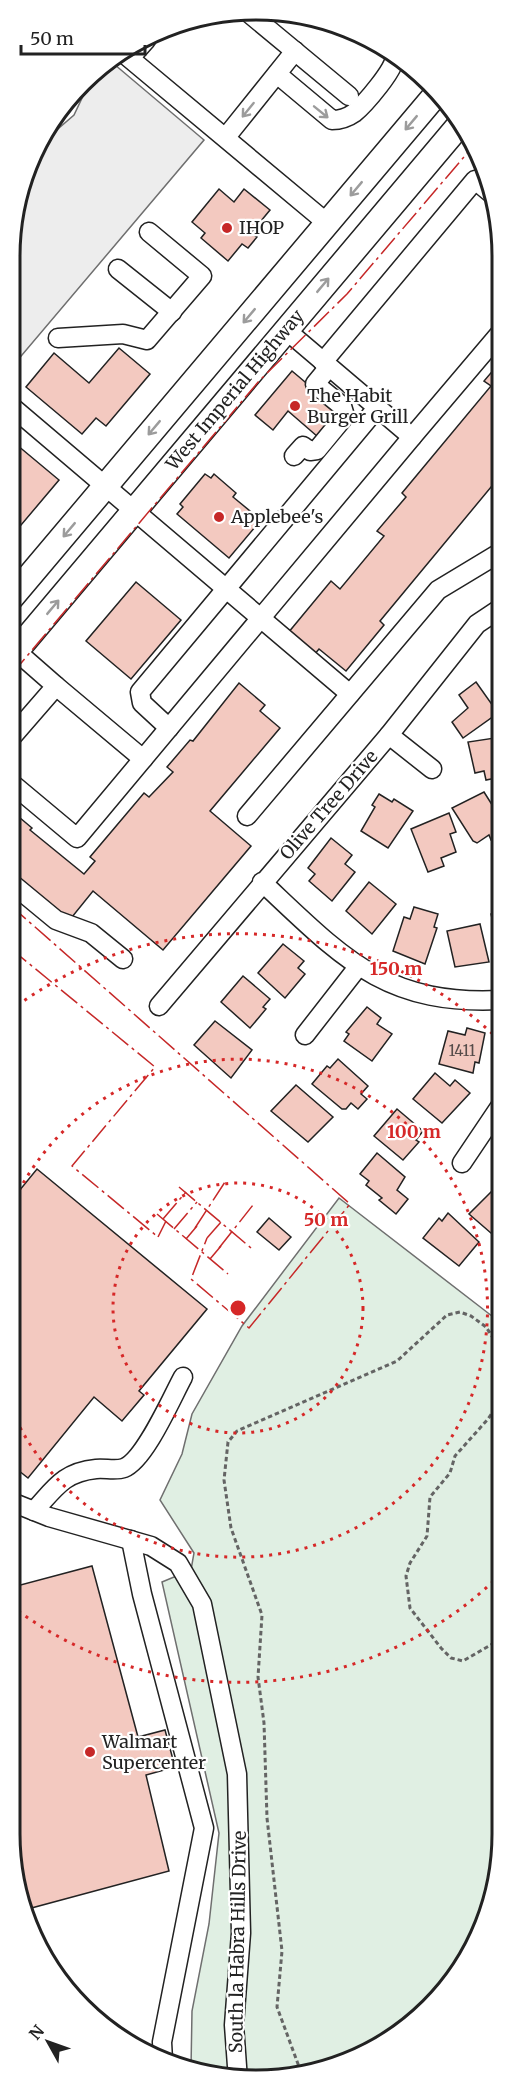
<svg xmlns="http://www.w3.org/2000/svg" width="512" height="2090" font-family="Merriweather,serif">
  <rect width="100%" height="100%" fill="#fff"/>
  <path fill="#e0efe3" stroke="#6f6f6f" stroke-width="1.5" d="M339 1198 501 1323V1867L470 1957 407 2030 335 2068 240 2080 191 2068 192 2011 209 1924 219 1833 162 1582 191 1570 194 1553 160 1500 182 1454 192 1414 242 1326Z"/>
  <path fill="#ededed" stroke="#6f6f6f" stroke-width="1.5" d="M108 59 204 140 11 368V223L37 147 74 115 93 75Z"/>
  <g fill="#f3c9c0" stroke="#222" stroke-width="1.5">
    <path d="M219 189 234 202 244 189 270 210 251 233 257 237 248 248 242 244 228 261 201 238 205 233 192 222Z"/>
    <path d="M119 348 150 374 106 426 96 418 82 434 26 387 54 353 89 383Z"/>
    <path d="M501 361V475L380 621 384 625 346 671 319 649 314 655 288 633 331 581 340 589 384 536 377 531 406 497 402 493 491 386 484 381Z"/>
    <path d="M292 371 324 398 321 401 337 414 318 437 288 411 273 430 255 415Z"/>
    <path d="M11 440 59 480 16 531 11 526Z"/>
    <path d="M205 474 211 478 214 474 236 493 233 497 261 520 229 558 177 514 183 507 180 504Z"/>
    <path d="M136 582 181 620 131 679 86 641Z"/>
    <path d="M476 682 498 713 463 738 452 722 468 708 459 695Z"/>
    <path d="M239 683 265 705 260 711 280 728 210 811 251 846 163 950 93 891 68 922 10 873V816L13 812 32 828 30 830 84 874 95 861 90 857 144 793 149 797 173 772 167 767 190 740 193 741Z"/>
    <path d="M501 737V777L486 780 484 771 475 773 468 742Z"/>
    <path d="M484 792 501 819V835L491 840 489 835 477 843 473 841 452 808Z"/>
    <path d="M379 794 392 802 394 799 413 811 388 848 361 831 375 807 372 805Z"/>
    <path d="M449 813 456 832 450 834 456 852 441 858 444 866 428 872 411 829Z"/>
    <path d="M331 838 352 855 345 864 355 872 332 901 309 881 315 874 308 868Z"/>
    <path d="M369 882 396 904 372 934 346 911Z"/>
    <path d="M414 907 438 914 434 927 437 928 425 964 393 951 404 917 410 919Z"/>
    <path d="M501 911V957L491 914Z"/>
    <path d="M480 924 489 962 455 967 447 931Z"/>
    <path d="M283 944 304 961 298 968 305 974 285 998 258 973Z"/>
    <path d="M243 976 270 999 263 1007 266 1009 250 1028 221 1002Z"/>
    <path d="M367 1007 381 1018 377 1024 392 1034 372 1061 344 1041 349 1034 346 1032Z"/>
    <path d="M215 1021 252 1050 231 1078 194 1045Z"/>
    <path d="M467 1028 485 1033 479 1063 475 1062 473 1073 439 1064 448 1031 465 1035Z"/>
    <path d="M338 1059 368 1086 361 1094 367 1099 358 1109 351 1103 346 1109H342L312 1084 327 1066 330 1068Z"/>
    <path d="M435 1073 450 1086 455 1080 470 1093 442 1123 413 1099Z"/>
    <path d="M296 1085 333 1117 308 1142 271 1111Z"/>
    <path d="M397 1109 423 1131 416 1140 419 1142 403 1160 374 1136Z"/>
    <path d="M377 1153 405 1177 397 1190 408 1199 396 1214 379 1200 382 1198 366 1185 369 1181 360 1174Z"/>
    <path d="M501 1168V1182L494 1176Z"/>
    <path d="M37 1169 207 1309 139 1391 144 1395 122 1421 94 1397 28 1478 9 1463 10 1202Z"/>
    <path d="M493 1190 501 1197 499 1240 469 1214Z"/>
    <path d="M448 1213 479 1242 459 1266 423 1238 439 1218 442 1221Z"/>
    <path d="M269 1218 291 1237 279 1250 257 1232Z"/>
    <path d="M92 1566 138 1737 165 1730 175 1767 146 1775 169 1871 24 1910 9 1834V1588Z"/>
  </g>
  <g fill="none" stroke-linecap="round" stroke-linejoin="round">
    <g stroke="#222" stroke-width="21">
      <g id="minor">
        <path d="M250 14 349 96"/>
        <path d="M122 52 327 223"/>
        <path d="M130 58 146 40"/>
        <path d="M277 74 332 120C340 120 347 118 354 113 364 105 397 67 395 56"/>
        <path d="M226 137 295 51"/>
        <path d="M118 269 172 312"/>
        <path d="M286 330 412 437 501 332"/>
        <path d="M58 338 123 334 147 340 202 276 149 232"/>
        <path d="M323 362 475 180 492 194"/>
        <path d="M11 406 350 694"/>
        <path d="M294 456 303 446 310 451 317 450 345 416 342 406 315 384 329 367"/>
        <path d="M56 686 143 759"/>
        <path d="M169 728 142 703 140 692 377 408"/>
        <path d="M389 735 432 769"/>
        <path d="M10 739 56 686 16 651"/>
        <path d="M10 782 77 838 412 437"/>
        <path d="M247 816 438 590 501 552"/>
        <path d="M10 882 56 920 91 933 123 959"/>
        <path d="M262 882C341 956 384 1006 501 1000"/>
        <path d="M159 1006 389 735 477 624 501 608"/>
        <path d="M305 1035 358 967"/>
        <path d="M462 1163 501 1105"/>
        <path d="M9 1501 49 1517 151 1546 178 1563 202 1604 237 1774 241 1933 234 2025 238 2080"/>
        <path d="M34 1511C55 1488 64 1472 96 1469 105 1468 116 1471 124 1468 145 1460 172 1397 183 1377"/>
        <path d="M131 1540 142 1594 204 1828 162 2042 163 2060"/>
      </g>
    </g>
    <g stroke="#222" stroke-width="27">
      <g id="major">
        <path d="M11 598 438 92"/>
        <path d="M11 657 461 123"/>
      </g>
    </g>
    <g stroke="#646464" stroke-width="3" stroke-dasharray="4.5 3" stroke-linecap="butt">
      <path d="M501 1639 463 1661 451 1658 441 1648 410 1608 406 1576 410 1563 427 1536 430 1497 450 1473 455 1456 488 1419 501 1400"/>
      <path d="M301 2072 277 2007 282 1951 267 1818 264 1723 258 1677 262 1615 231 1528 224 1480 228 1442 237 1431 397 1361 447 1315 460 1312 471 1316 486 1327 501 1350"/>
    </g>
    <use href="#minor" stroke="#fff" stroke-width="18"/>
    <use href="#major" stroke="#fff" stroke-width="24"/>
    <g stroke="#c62828" stroke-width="1.5" stroke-dasharray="21 4.5 3 4.5" stroke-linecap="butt">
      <path d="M11 675 259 381 347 294 475 144"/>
      <path d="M10 905 350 1204 249 1328 191 1279 207 1238"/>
      <path d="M10 948 155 1067 72 1166 158 1237"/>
      <path d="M179 1187 251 1248"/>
      <path d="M157 1214 228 1274"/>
      <path d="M163 1219 186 1192"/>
      <path d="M195 1228 225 1182"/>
      <path d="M174 1229 197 1202"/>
      <path d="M158 1237 166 1221"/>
      <path d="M207 1238 221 1222"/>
      <path d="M186 1239 197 1226"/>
      <path d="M219 1248 253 1205"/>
      <path d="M210 1259 221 1246"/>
    </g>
  </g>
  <defs><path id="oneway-shaft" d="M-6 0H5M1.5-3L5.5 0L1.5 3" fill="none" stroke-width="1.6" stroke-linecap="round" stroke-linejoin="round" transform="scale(1.5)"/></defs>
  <g stroke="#9c9c9c">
    <use href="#oneway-shaft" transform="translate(248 110) rotate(129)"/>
    <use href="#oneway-shaft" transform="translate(321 112) rotate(39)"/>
    <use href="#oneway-shaft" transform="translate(411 123) rotate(130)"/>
    <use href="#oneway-shaft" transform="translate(356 189) rotate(130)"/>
    <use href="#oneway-shaft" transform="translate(323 285) rotate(-50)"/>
    <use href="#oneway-shaft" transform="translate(249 316) rotate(130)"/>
    <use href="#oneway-shaft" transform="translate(154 428) rotate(130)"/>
    <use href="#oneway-shaft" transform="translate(69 530) rotate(130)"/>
    <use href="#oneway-shaft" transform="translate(53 607) rotate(-50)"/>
  </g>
  <g fill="none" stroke="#d62828" stroke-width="3" stroke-dasharray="3 6">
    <circle cx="238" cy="1308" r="125"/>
    <path d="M11 1207A249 249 0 1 1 10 1407"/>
    <path d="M500 1575A374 374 0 0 1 10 1605M10 1011A374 374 0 0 1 500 1041"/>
  </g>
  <g fill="#c62828" stroke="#fff" stroke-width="2">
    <circle cx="227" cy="228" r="6"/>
    <circle cx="295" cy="406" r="6"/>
    <circle cx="219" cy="517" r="6"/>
    <circle cx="90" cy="1752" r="6"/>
  </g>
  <g text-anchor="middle" stroke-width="4.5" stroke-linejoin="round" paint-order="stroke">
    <g font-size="15" fill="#564c4a">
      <text x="462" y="1056">1411</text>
    </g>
    <g font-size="18" fill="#222" stroke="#fff" text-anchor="start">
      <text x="239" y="234">IHOP</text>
      <text x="307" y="402">The Habit<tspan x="307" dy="21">Burger Grill</tspan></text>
      <text x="231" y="523">Applebee's</text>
      <text x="102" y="1748">Walmart<tspan x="102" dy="21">Supercenter</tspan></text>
    </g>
    <g font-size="18" fill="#222" stroke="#fff">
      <text transform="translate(235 390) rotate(-50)" y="6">West Imperial Highway</text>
      <text transform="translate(329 805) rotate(-49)" y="6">Olive Tree Drive</text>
      <text transform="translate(238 1942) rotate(-89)" y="6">South la Habra Hills Drive</text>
    </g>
  </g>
  <path d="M0 0H512V2090H0ZM256 20H256A236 236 0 0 1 492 256V1834A236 236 0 0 1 256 2070H256A236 236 0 0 1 20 1834V256A236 236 0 0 1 256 20Z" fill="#fff" fill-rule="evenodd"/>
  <path fill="none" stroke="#222" stroke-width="3" d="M256 20H256A236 236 0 0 1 492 256V1834A236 236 0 0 1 256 2070H256A236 236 0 0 1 20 1834V256A236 236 0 0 1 256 20Z"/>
  <circle cx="238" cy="1308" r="9" fill="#d62828" stroke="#fff" stroke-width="3"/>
  <g font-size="18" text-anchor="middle" font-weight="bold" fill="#d62828" stroke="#fff" stroke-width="4.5" stroke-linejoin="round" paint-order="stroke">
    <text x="396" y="975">150 m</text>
    <text x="414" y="1138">100 m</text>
    <text x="326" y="1226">50 m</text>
  </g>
  <g transform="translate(48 2042) rotate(310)" stroke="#ffffff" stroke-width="4.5" paint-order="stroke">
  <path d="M0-4.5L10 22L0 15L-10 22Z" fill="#222222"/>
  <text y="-9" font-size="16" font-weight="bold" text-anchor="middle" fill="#222222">N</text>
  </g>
  <path d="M21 45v9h124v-9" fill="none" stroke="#222222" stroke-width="3"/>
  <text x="30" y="45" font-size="18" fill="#222222" stroke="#ffffff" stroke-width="4.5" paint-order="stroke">50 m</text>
</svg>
